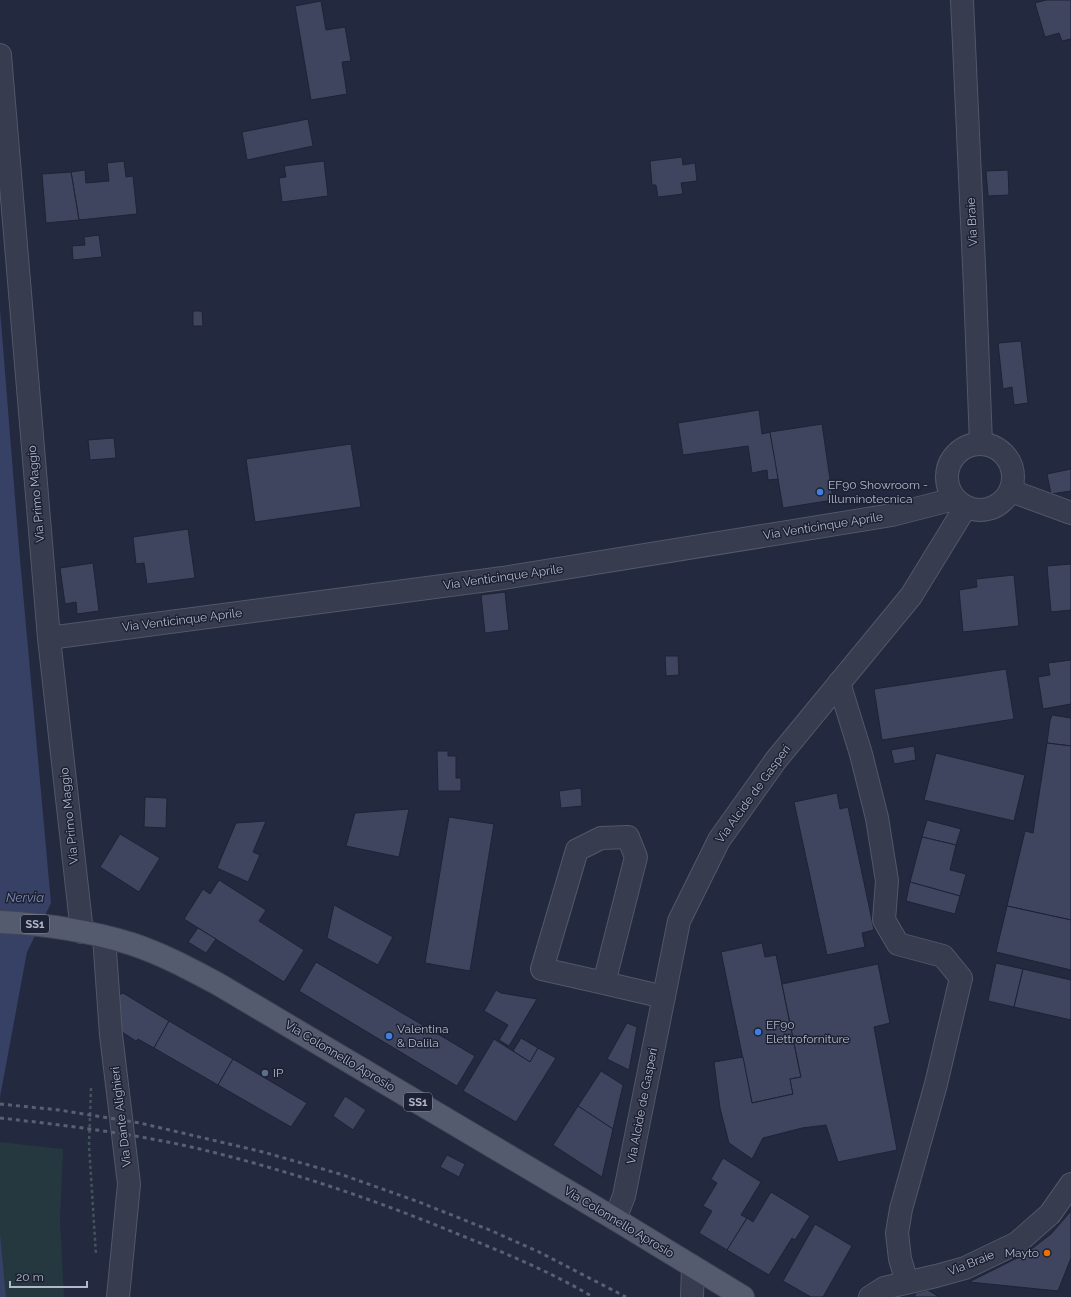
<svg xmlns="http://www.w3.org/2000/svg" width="1071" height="1297" font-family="Raleway,sans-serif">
  <rect width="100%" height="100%" fill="#23293e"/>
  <path fill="#25373f" d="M0 1142 63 1149 60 1219 64 1297H0Z"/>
  <g fill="#364165">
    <path d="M0 309 19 548 51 903 27 952 0 1097Z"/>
    <path d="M0 1234 6 1297H0Z"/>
  </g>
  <g fill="#3f455e" stroke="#1e2335">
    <path d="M1046 0H1071V39L1062 41 1059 33 1045 37 1035 3Z"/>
    <path d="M321 1 326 30 345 27 351 61 342 62 347 94 311 100 295 6Z"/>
    <path d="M308 119 313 146 247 160 242 132Z"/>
    <path d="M682 157 683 165 695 163 697 181 681 183 683 194 658 197 656 185H652L650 161Z"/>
    <path d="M124 161 126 177 133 176 137 214 79 220 71 172 85 170 86 183 109 181 107 163Z"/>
    <path d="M324 161 328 196 282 202 279 178 286 177 284 166Z"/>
    <path d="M1008 170 1009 195 988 196 986 171Z"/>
    <path d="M71 172 79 220 46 223 42 174Z"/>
    <path d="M99 235 102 257 73 260 72 246 85 245 84 237Z"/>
    <path d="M193 311H202L203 326H193Z"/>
    <path d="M1021 341 1028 403 1014 405 1012 387 1003 389 998 343Z"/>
    <path d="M759 410 762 434 770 432 779 479 768 480 767 470 752 473 748 446 683 455 678 423Z"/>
    <path d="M822 424 833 500 783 508 770 432Z"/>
    <path d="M114 438 116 458 90 460 88 440Z"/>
    <path d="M351 444 361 507 255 522 246 459Z"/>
    <path d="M1071 469V491L1051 494 1047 474Z"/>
    <path d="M188 529 195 578 147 584 144 563 136 564 133 537Z"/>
    <path d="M93 563 99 611 77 614 76 602 65 604 60 568Z"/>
    <path d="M1071 564V610L1051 612 1047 566Z"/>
    <path d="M1014 575 1019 626 963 632 959 590 977 587 976 579Z"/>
    <path d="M505 592 509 630 485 633 481 595Z"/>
    <path d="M665 656H678L679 675 666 676Z"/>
    <path d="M1071 660V704L1043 709 1038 677 1050 675 1048 663Z"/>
    <path d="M1006 669 1014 719 882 740 874 689Z"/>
    <path d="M1052 715 1071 718V746L1047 743 1050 721Z"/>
    <path d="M1047 743 1071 746V920L1007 906 1025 831 1033 833Z"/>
    <path d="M914 746 916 760 894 764 891 750Z"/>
    <path d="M437 751H448V756H456V778H461V791H438Z"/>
    <path d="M936 753 1025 775 1014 821 924 800Z"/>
    <path d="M581 788 582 806 561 808 559 791Z"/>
    <path d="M837 793 840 809 848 807 874 930 862 933 865 947 827 955 794 802Z"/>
    <path d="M145 797 167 798 166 828 144 827Z"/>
    <path d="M409 809 399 857 346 846 355 813Z"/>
    <path d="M449 817 494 824 470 971 425 963Z"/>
    <path d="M927 820 961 829 956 845 922 837Z"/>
    <path d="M266 821 253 852 260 855 248 882 217 868 236 823Z"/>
    <path d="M120 834 160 858 139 892 100 867Z"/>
    <path d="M922 837 956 845 950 870 966 874 960 896 910 882Z"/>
    <path d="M219 880 266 910 259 921 304 950 284 982 184 919 203 889 210 894Z"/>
    <path d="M910 882 960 896 955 914 906 901Z"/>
    <path d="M334 905 393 937 378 965 327 938Z"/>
    <path d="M1007 906 1071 920V970L996 952Z"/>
    <path d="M198 928 216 939 206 953 188 942Z"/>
    <path d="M762 943 765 957 776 955 801 1077 790 1079 793 1094 752 1103 721 952Z"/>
    <path d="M316 962 475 1056 457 1086 299 991Z"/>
    <path d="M996 963 1023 969 1014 1007 988 1001Z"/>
    <path d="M878 964 890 1023 874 1027 897 1150 838 1162 826 1125 802 1128 763 1138 752 1159 729 1143 720 1108 714 1062 743 1057 752 1103 793 1094 790 1079 801 1077 782 984Z"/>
    <path d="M1023 969 1071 980V1020L1014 1007Z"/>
    <path d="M496 990 501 993 537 999 509 1046 499 1040 508 1025 484 1011Z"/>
    <path d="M123 993 169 1021 154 1048 138 1039 136 1041 122 1032 117 996Z"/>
    <path d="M169 1021 233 1059 218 1085 154 1048Z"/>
    <path d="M627 1023 637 1027 629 1070 607 1059Z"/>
    <path d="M521 1038 538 1048 530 1062 513 1051Z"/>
    <path d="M494 1039 530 1062 538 1048 556 1058 516 1122 463 1091Z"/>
    <path d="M233 1059 307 1103 291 1127 218 1085Z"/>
    <path d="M601 1071 623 1085 613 1129 578 1106Z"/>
    <path d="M345 1096 366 1110 353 1130 333 1116Z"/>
    <path d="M578 1106 613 1129 602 1177 553 1145Z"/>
    <path d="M447 1155 465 1164 459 1177 440 1167Z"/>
    <path d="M723 1158 761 1182 741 1215 747 1218 727 1250 699 1233 712 1211 703 1206 717 1183 711 1179Z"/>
    <path d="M771 1192 810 1216 795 1240 792 1238 769 1275 727 1250 747 1218 753 1222Z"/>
    <path d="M1071 1211V1258L1058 1291 969 1282 1025 1254 1051 1234Z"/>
    <path d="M815 1224 852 1246 823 1297H811L783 1281Z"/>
    <path d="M928 1290 939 1297H914L916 1293Z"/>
  </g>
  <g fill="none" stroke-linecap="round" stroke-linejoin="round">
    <g stroke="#525769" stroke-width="24">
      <g id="minor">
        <path d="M962 0 975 288 981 443"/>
        <path d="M0 55 49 638 82 932"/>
        <circle cx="980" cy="477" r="33"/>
        <path d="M1011 491 1071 513"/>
        <path d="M49 638 503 578 892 515 954 499"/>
        <path d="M839 683 861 754 877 818 887 881 884 920 898 944 943 956 961 978 936 1084 901 1209 897 1233 900 1259 907 1282"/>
        <path d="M104 937 111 1035 129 1184 118 1297"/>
        <path d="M604 983 542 969 577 850 601 838 628 837 636 857 604 983 664 997"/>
        <path d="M615 1219 624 1196 679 921 719 840 776 760 911 596 965 508"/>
        <path d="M692 1297 693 1267"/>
        <path d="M870 1297 884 1288 936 1276 965 1268 1017 1243 1050 1214 1071 1184"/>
      </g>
    </g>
    <g stroke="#404557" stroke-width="24">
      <path id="major" d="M0 922C44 924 90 931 132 944 162 954 190 969 218 984L615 1219 743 1297"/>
    </g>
    <path stroke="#43545c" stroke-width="2.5" stroke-dasharray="3 3" stroke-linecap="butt" d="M91 1088 89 1145 96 1255"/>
    <use href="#minor" stroke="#373c4e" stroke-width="22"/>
    <use href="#major" stroke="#555b6e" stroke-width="22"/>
    <g stroke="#595f75" stroke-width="3" stroke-dasharray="4 4" stroke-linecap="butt">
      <path d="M0 1104 59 1110 140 1123 263 1152 340 1174 419 1202 492 1231 539 1252 626 1297"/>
      <path d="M0 1118C72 1126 146 1135 216 1153 299 1174 381 1202 460 1235 505 1253 551 1272 593 1297"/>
    </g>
  </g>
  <g fill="#3f7fe0" stroke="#1c2133" stroke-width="1.5">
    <circle cx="820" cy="492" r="4"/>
    <circle cx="758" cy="1032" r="4"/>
    <circle cx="389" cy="1036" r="4"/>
  </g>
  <circle fill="#5c6f8a" stroke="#1c2133" stroke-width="1.5" cx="265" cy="1073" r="4"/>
  <circle fill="#e8710a" stroke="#1c2133" stroke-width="1.5" cx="1047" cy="1253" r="4"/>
  <g text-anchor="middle" stroke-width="3" stroke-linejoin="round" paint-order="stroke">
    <g fill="#1c2133" stroke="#868a9c" stroke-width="1">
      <rect x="21" y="915" width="28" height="18" rx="3"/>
      <rect x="404" y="1093" width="28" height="18" rx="3"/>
    </g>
    <g font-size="11" font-weight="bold" fill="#b3b7c9">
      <text x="35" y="928">SS1</text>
      <text x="418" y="1106">SS1</text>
    </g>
    <g font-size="12" fill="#b3b7c9" stroke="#1c2133">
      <text transform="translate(972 222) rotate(-93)" y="4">Via Braie</text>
      <text transform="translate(36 494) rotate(-95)" y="4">Via Primo Maggio</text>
      <text transform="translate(823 526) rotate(-9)" y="4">Via Venticinque Aprile</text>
      <text transform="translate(503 577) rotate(-8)" y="4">Via Venticinque Aprile</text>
      <text transform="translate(182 620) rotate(-7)" y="4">Via Venticinque Aprile</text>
      <text transform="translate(753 794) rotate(-54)" y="4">Via Alcide de Gasperi</text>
      <text transform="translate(69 816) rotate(-96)" y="4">Via Primo Maggio</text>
      <text transform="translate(340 1056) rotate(31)" y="4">Via Colonnello Aprosio</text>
      <text transform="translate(642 1106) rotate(-79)" y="4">Via Alcide de Gasperi</text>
      <text transform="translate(121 1117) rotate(-97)" y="4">Via Dante Alighieri</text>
      <text transform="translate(619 1222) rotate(31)" y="4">Via Colonnello Aprosio</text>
      <text transform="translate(971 1263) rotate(-22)" y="4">Via Braie</text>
    </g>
    <g font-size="12" fill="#b3b7c9" stroke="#1c2133" text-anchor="start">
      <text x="828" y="489">EF90 Showroom -<tspan x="828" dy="14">Illuminotecnica</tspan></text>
      <text x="766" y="1029">EF90<tspan x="766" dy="14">Elettroforniture</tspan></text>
      <text x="397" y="1033">Valentina<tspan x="397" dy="14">&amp; Dalila</tspan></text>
      <text x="273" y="1077">IP</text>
      <text x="1039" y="1257" text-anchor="end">Mayto</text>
    </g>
    <g font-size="13" font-style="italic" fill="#818db6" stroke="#1c2133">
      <text x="25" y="902">Nervia</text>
    </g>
  </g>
  <path d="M10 1281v6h77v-6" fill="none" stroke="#b3b7c9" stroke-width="2"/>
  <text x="16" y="1281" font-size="12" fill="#b3b7c9" stroke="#1c2133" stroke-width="3" paint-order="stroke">20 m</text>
</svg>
